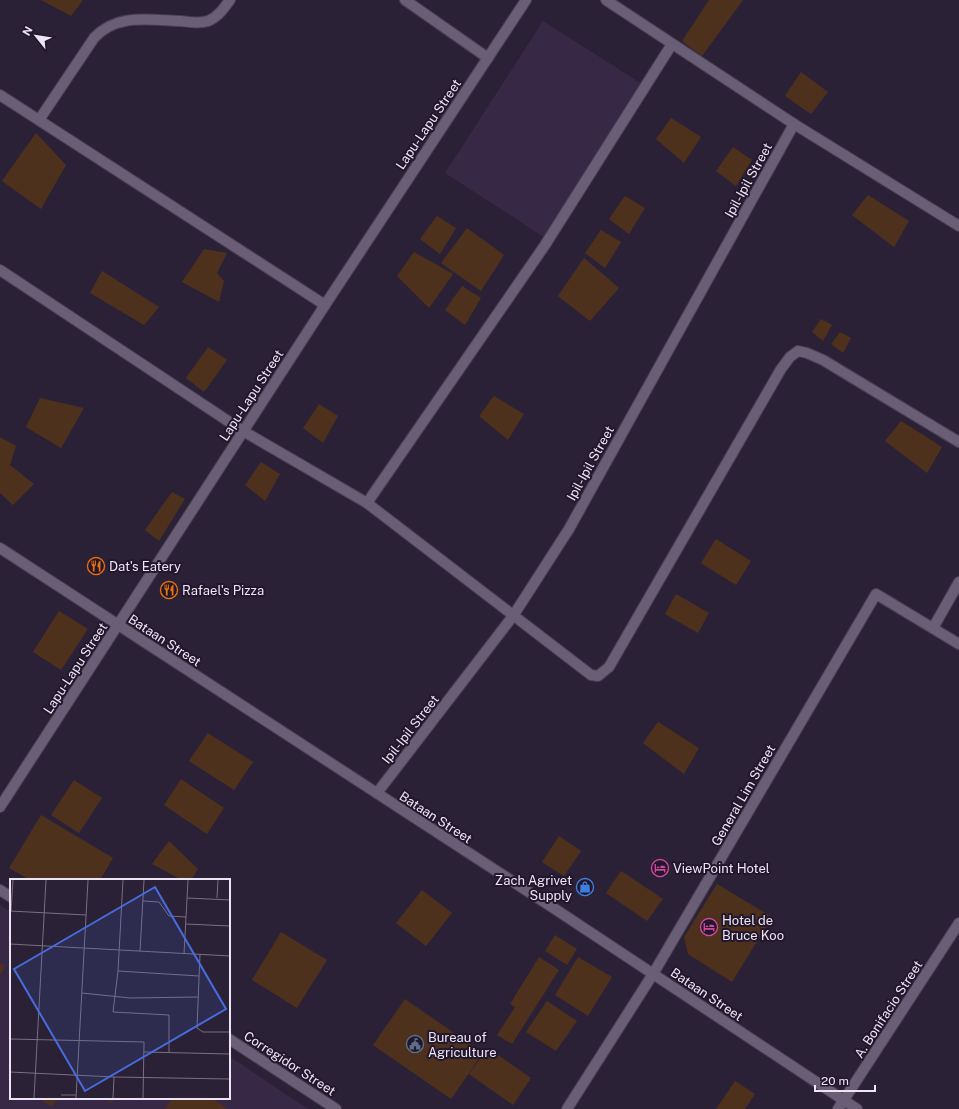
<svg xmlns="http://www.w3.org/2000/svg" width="959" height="1109" font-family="'Public Sans',sans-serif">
  <rect width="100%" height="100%" fill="#2b2136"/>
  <g fill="#372945">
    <path d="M543 21 642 84 544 237 445 173Z"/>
    <path d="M0 905 11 912V1098H229V1056L308 1109H0Z"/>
  </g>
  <g fill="#4e311d">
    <path d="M41 0H83L71 16Z"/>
    <path d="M709 0H743L702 56 682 41Z"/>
    <path d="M801 72 828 92 811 114 785 96Z"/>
    <path d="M671 118 701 137 684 163 656 139Z"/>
    <path d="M36 133 66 165 41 209 2 181Z"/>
    <path d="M733 147 752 160 736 186 716 171Z"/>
    <path d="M868 195 909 221 894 247 852 215Z"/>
    <path d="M625 196 645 208 629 234 609 219Z"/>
    <path d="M437 216 456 228 440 254 420 239Z"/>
    <path d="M467 228 504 255 481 291 441 263Z"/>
    <path d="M601 230 621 242 605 268 585 253Z"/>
    <path d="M204 249 227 253 217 273 224 281 219 302 182 282Z"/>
    <path d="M414 252 453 274 429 308 397 276Z"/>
    <path d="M584 258 619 288 590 321 558 296Z"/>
    <path d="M102 271 159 307 144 325 90 293Z"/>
    <path d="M462 286 481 298 465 325 445 310Z"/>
    <path d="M821 319 832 325 823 341 812 332Z"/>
    <path d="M840 332 851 338 843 353 831 344Z"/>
    <path d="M208 347 227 360 204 392 186 378Z"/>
    <path d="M494 396 524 414 508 440 479 416Z"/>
    <path d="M40 398 84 408 61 448 26 427Z"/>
    <path d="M319 404 338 416 323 443 303 428Z"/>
    <path d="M901 421 942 447 927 473 885 441Z"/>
    <path d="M0 437 16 446 10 465 34 484 13 505 0 493Z"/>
    <path d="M261 462 280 474 265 501 245 485Z"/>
    <path d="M172 492 185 499 159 541 145 530Z"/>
    <path d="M716 539 751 561 736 585 701 563Z"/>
    <path d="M676 594 709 613 698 633 665 614Z"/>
    <path d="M59 611 88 629 61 670 33 652Z"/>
    <path d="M658 722 699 748 684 774 643 743Z"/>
    <path d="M208 733 253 762 234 790 189 761Z"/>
    <path d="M181 779 224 808 207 834 164 805Z"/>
    <path d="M74 780 102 798 79 833 51 815Z"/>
    <path d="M41 815 113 858 100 880H30L9 868Z"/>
    <path d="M559 836 581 851 564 876 542 862Z"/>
    <path d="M169 841 198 869 191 880H182L152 864Z"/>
    <path d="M621 871 663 899 647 921 606 893Z"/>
    <path d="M717 884 772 917 732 982 688 954 684 937Z"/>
    <path d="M422 890 452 913 426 946 396 923Z"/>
    <path d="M281 932 327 960 297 1008 252 980Z"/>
    <path d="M555 935 577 949 567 965 545 951Z"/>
    <path d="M539 957 559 970 512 1044 497 1035 515 1007 510 1004Z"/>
    <path d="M578 957 612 977 588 1016 555 995Z"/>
    <path d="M0 963 5 966 0 975Z"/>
    <path d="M405 999 483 1053 451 1099 373 1045Z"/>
    <path d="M547 1001 577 1021 556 1051 526 1032Z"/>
    <path d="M488 1048 531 1078 513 1105 469 1074Z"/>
    <path d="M735 1081 755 1094 745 1109H716Z"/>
    <path d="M38 1098H58L52 1107Z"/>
    <path d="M103 1098H114L112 1103Z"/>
    <path d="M172 1098H211L228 1109H165Z"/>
  </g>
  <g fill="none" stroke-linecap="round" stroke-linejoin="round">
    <g stroke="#483f51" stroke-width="12">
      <g id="minor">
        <path d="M405 0 488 58"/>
        <path d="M606 0 794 124 959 226"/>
        <path d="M0 95 325 305"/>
        <path d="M39 120 94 38C117 13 149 20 181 21 189 22 199 24 208 21 218 17 224 8 230 0"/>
        <path d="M0 270 243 431 367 503 591 675 598 676 609 667 781 369 790 357 798 351 807 353 823 360 959 442"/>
        <path d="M367 503 545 245 672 44"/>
        <path d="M933 628 959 582"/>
        <path d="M377 793 513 616 569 529 794 124"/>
        <path d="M0 890 11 897"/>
        <path d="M653 974 876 594 959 644"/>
        <path d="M229 1039 336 1109"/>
        <path d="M838 1109 959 923"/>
      </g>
    </g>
    <g stroke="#483f51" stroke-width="12">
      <g id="tertiary">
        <path d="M0 548 555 909 857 1109"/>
        <path d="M0 807 325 305 526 0"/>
        <path d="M567 1109 653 974"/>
      </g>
    </g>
    <use href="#minor" stroke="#6a5e77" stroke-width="10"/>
    <use href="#tertiary" stroke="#6a5e77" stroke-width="10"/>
  </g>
  <defs>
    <g id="restaurant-ring" transform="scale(0.9)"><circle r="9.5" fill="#22172c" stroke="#e8710a" stroke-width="1.5"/><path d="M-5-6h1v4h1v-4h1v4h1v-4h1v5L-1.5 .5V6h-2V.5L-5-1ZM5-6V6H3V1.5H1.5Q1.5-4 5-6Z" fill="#e8710a"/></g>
    <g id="hotel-ring" transform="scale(0.9)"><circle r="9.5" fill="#22172c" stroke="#d1479c" stroke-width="1.5"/><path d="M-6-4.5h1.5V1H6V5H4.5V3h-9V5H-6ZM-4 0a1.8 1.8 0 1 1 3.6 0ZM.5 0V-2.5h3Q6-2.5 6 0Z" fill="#d1479c"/></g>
    <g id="shop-ring" transform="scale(0.9)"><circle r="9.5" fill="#22172c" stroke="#3f7fe0" stroke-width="1.5"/><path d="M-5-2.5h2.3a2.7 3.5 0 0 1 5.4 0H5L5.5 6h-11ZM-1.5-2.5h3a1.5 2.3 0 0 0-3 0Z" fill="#3f7fe0"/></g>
    <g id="civic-ring" transform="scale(0.9)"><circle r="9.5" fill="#22172c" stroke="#5c6f8a" stroke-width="1.5"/><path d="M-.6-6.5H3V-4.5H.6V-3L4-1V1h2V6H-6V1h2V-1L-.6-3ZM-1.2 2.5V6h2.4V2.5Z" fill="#5c6f8a"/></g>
  </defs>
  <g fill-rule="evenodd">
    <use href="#restaurant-ring" x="96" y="566"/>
    <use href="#restaurant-ring" x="169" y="590"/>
    <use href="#hotel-ring" x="660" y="868"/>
    <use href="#shop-ring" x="585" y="887"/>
    <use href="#hotel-ring" x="709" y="927"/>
    <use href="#civic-ring" x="415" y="1044"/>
  </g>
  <g text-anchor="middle" stroke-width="4" stroke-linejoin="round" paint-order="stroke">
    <g font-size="13" fill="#ece5f4" stroke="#22172c">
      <text transform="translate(428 124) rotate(-56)" y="5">Lapu-Lapu Street</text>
      <text transform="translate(748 180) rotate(-61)" y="5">Ipil-Ipil Street</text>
      <text transform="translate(251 395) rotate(-57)" y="5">Lapu-Lapu Street</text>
      <text transform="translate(590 463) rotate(-61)" y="5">Ipil-Ipil Street</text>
      <text transform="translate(165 640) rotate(33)" y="5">Bataan Street</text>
      <text transform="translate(75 668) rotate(-57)" y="5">Lapu-Lapu Street</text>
      <text transform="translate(410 729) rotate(-52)" y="5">Ipil-Ipil Street</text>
      <text transform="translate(743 795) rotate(-60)" y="5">General Lim Street</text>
      <text transform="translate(436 817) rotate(33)" y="5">Bataan Street</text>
      <text transform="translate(707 994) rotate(34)" y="5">Bataan Street</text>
      <text transform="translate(888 1009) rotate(-57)" y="5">A. Bonifacio Street</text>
      <text transform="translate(290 1063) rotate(33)" y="5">Corregidor Street</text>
    </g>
    <g font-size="13" fill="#ece5f4" stroke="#22172c" text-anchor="start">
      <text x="109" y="571">Dat's Eatery</text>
      <text x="182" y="595">Rafael's Pizza</text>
      <text x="673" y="873">ViewPoint Hotel</text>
      <text x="572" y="885" text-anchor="end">Zach Agrivet<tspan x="572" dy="15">Supply</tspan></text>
      <text x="722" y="925">Hotel de<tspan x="722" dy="15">Bruce Koo</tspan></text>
      <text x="428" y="1042">Bureau of<tspan x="428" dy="15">Agriculture</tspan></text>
    </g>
  </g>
  <g transform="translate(10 879)">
    <rect width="220" height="220" fill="#2b2136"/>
    <path fill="none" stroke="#786f82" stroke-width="1" d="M113 1 108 92 103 133 159 136V173M177 19 220 21M207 19 208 1M133 22 149 23 159 37 176 38M0 32 76 36M1 32 3 1M176 45 220 47M0 65 220 77M130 72 134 1M174 75 178 1M190 75 187 149 193 153H220M108 92 189 97M220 97V118M72 114 120 119 188 118M0 160 134 163 133 219M134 173 220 175M0 193 104 198 220 200M51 216H66M24 219 36 1M66 219 78 1M103 219 104 198"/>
    <path fill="#466cde" fill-opacity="0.15" stroke="#466cde" stroke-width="2" d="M145 8 216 130 75 212 4 90Z"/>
    <rect width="220" height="220" fill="none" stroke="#ece5f4" stroke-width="2"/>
  </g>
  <g transform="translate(36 36) rotate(300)" stroke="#22172c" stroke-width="3" paint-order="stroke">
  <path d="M0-3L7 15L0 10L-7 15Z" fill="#ece5f4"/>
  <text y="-6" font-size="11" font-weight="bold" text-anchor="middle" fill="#ece5f4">N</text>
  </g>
  <path d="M815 1085v6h60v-6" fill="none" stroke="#ece5f4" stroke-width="2"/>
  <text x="821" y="1085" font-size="12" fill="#ece5f4" stroke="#22172c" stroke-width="3" paint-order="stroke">20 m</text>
</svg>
